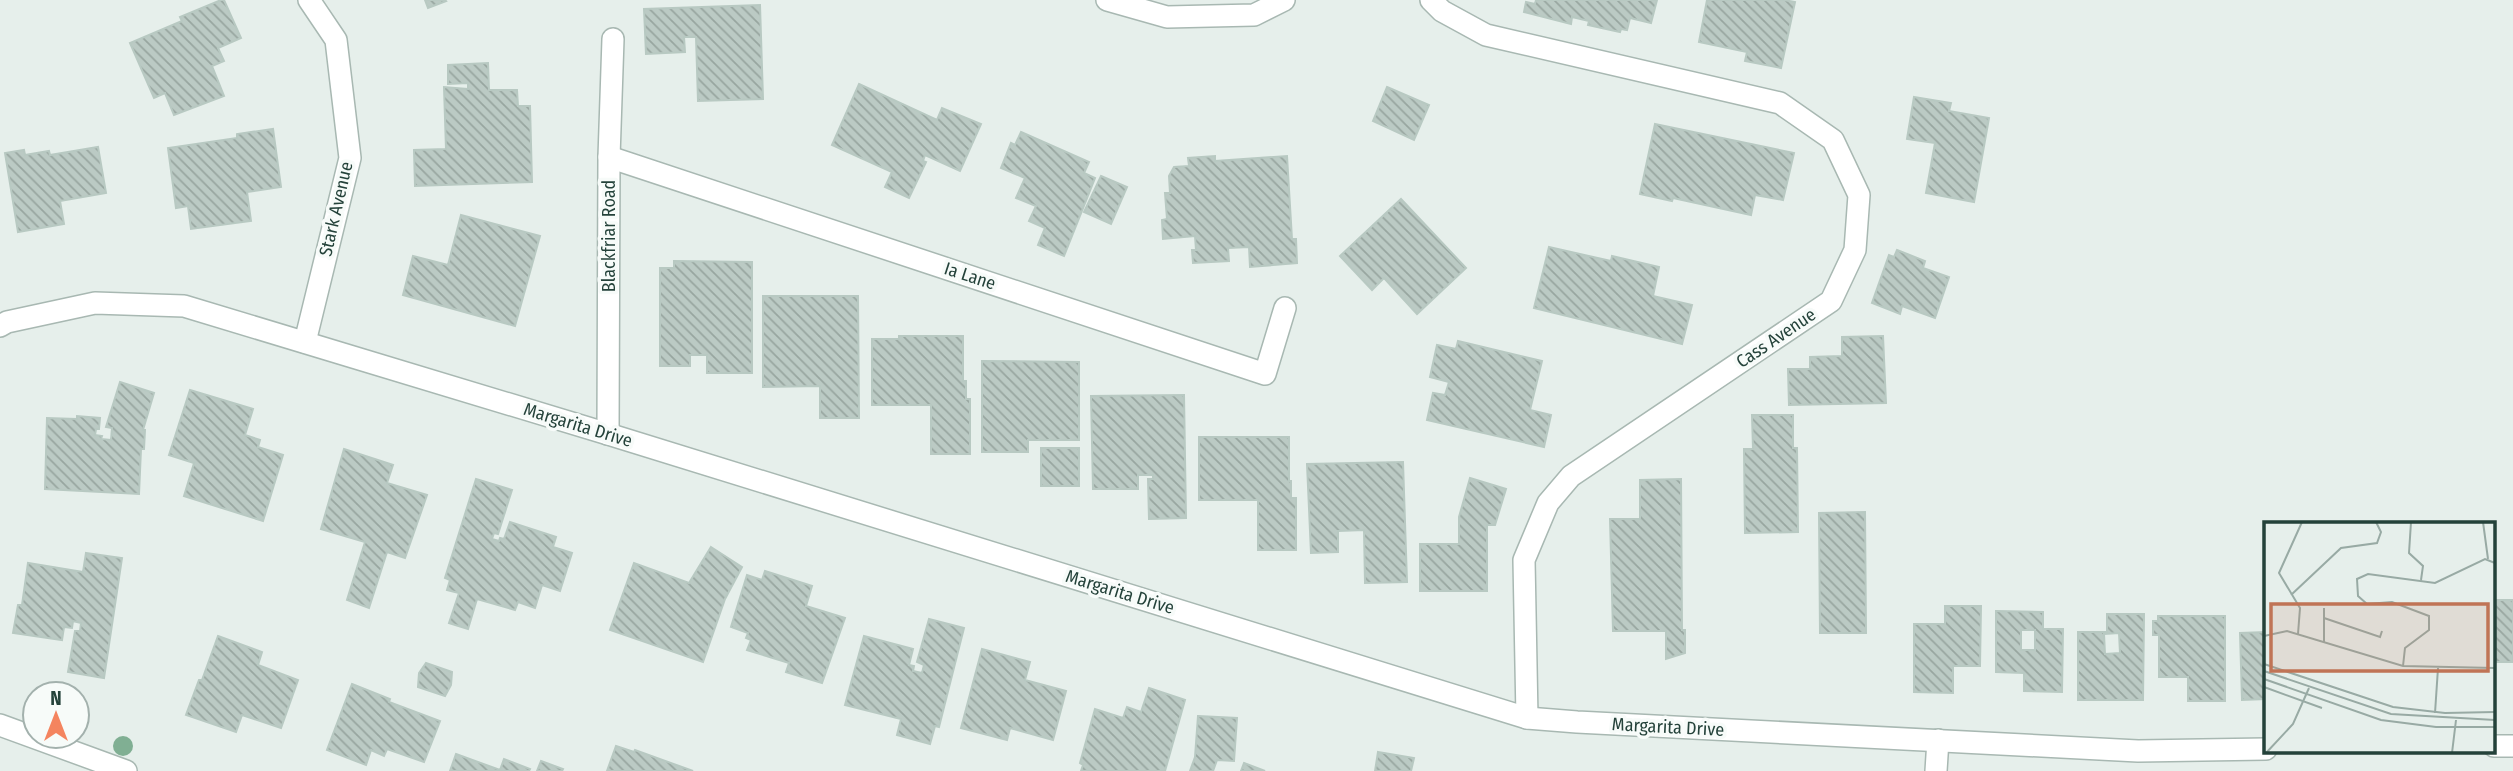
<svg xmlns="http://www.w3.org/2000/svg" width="2513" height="771" font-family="'Fira Sans Condensed',sans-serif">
  <defs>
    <pattern id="building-back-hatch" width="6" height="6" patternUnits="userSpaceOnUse" patternTransform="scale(1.75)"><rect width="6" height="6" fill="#bbcac4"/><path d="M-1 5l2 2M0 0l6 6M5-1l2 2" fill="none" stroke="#98a6a0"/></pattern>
  </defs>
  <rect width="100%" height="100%" fill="#e6efeb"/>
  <g fill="url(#building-back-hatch)" stroke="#b8c9c2" stroke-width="2" fill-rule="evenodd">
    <path d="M221 0H224L241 38 218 48 224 61 212 66 224 96 174 115 165 93 154 98 130 43 182 21 180 17Z"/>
    <path d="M425 0H445L446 1 428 8Z"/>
    <path d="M1536 0H1657L1651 23 1630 18 1627 30 1621 29 1620 32 1588 25 1589 21 1572 17 1571 24 1524 12 1526 2 1535 4Z"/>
    <path d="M1707 0H1784L1795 2 1781 68 1745 61 1747 52 1699 42Z"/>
    <path d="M760 5 763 99 698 101 696 37H684L685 52 646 54 644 9Z"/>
    <path d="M488 63 489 90H517L518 106H530L532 182 415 186 414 150 446 149 444 87 468 89V83L448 84V65Z"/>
    <path d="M859 84 937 120 942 108 981 124 960 171 925 155 923 161 926 162 909 198 885 187 892 172 832 145Z"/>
    <path d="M1387 87 1429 105 1414 140 1373 121Z"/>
    <path d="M1914 97 1951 103 1949 111 1989 118 1974 202 1926 193 1935 143 1907 139Z"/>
    <path d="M1655 124 1794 153 1783 200 1755 195 1751 215 1673 198 1672 201 1640 194Z"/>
    <path d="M273 129 281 187 247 192 251 221 191 229 188 206 176 208 168 148 237 138V134Z"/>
    <path d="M1021 132 1089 162 1084 173 1095 178 1064 256 1038 245 1045 228 1029 221 1036 206 1016 198 1025 178 1001 168 1011 143 1015 145Z"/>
    <path d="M98 147 106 193 60 201 64 224 18 232 5 153 24 150 25 155 49 151 50 155Z"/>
    <path d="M1215 156V161L1287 156 1292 239H1296L1297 263 1250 267 1249 247 1228 248 1229 261 1193 263 1192 250H1196L1195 236 1163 239 1162 220 1167 219 1165 193H1170L1169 176 1174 167 1189 166 1188 158Z"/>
    <path d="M1101 176 1127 187 1111 224 1084 212Z"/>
    <path d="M1401 199 1466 268 1417 314 1384 278 1372 290 1340 256Z"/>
    <path d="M461 215 540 236 515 326 403 295 413 256 448 265Z"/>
    <path d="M1549 247 1611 261 1612 256 1659 267 1653 296 1692 305 1682 344 1534 308Z"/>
    <path d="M1897 250 1925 261 1923 268 1949 277 1935 318 1902 306 1900 314 1872 303 1889 255 1894 257Z"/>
    <path d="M674 261 752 262V373H707V355H690V366H660V268H674Z"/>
    <path d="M763 296H858L859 418H820V386L763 387Z"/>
    <path d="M899 336H963V381H966V399H970V454H931V405H872V339H899Z"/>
    <path d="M1883 336 1886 403 1789 405 1788 369H1810V357L1842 356V337Z"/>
    <path d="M1458 341 1542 361 1530 410 1551 415 1544 447 1427 420 1433 393 1445 395 1449 382 1430 377 1437 345 1456 349Z"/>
    <path d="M982 361 1079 362V440H1028V452H982Z"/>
    <path d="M120 382 154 393 143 430H145L144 449H141L139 494 45 489 47 418 77 419V416L100 418 99 429H96L95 435 102 436 101 439 111 440 112 428 106 427Z"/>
    <path d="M190 390 253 409 245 435 260 440 258 447 283 455 263 521 184 496 194 463 169 455Z"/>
    <path d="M1184 395 1186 518 1149 519 1148 479H1153V475H1138V489H1093L1091 396Z"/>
    <path d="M1752 415H1793V448H1797L1798 532 1745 533 1744 449H1753Z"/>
    <path d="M1199 437H1289V481H1291V498H1296V550H1258V500H1199Z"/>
    <rect x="1041" y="448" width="38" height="38"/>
    <path d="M344 449 393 465 387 483 427 495 405 558 387 552 369 608 347 600 365 542 321 529Z"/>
    <path d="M1403 462 1407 582 1365 583 1364 530 1338 531V552L1311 553 1307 464Z"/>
    <path d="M1470 478 1506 489 1495 525H1487V591H1420V544H1459V517Z"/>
    <path d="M476 479 512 490 498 534 494 533 492 539 499 541 500 538 504 539 510 522 556 537 553 547 572 553 560 591 542 585 535 608 518 602 515 610 477 599 468 629 449 623 459 593 447 590 450 580 445 578Z"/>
    <path d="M1681 479 1682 630H1685V653L1666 659V631H1613L1610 519H1640V480Z"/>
    <path d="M1865 512 1866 633H1820L1819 513Z"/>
    <path d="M711 547 742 567 725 599 703 662 610 630 634 563 689 583Z"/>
    <path d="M86 553 122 558 104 678 68 672 75 631H80L81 623 73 621 72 628 64 627 62 640 13 633 18 605H22L28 563 83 572Z"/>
    <path d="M765 571 812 586 806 606 845 618 822 683 786 672 789 663 747 650 751 640 746 638 748 633 731 627 747 575 762 580Z"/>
    <rect x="2494" y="600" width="19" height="62"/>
    <path d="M1945 606H1981L1980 666H1953V693L1914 692V624H1945Z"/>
    <path d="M1996 611 2043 612V629H2063L2062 692 2024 691V673L1996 672ZM2021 630H2035V650H2021Z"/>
    <path d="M2107 614H2144L2143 700H2078V632H2107ZM2119 633 2120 653 2105 654 2104 634Z"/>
    <path d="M2158 616H2225V701H2188V677H2159V635H2153V621H2158Z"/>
    <path d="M929 619 964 628 939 727 935 726 930 744 897 735 901 719 845 705 864 636 913 649 909 665 914 666 913 671 922 673 924 665 917 662Z"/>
    <path d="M2266 632V699L2242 700 2240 633Z"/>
    <path d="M218 636 262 652 258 665 298 680 281 728 242 715 236 732 186 715 199 680H202Z"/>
    <path d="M982 649 1030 662 1025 680 1066 691 1053 740 1010 728 1007 740 961 728Z"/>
    <path d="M426 663 452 672 451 685 445 696 418 687 419 673Z"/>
    <path d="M352 684 390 699 389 702 440 721 424 762 387 749 384 756 371 750 366 765 327 750Z"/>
    <path d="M1149 688 1185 700 1165 771H1081L1083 765 1080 763 1095 709 1123 718 1127 707 1141 712Z"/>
    <path d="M1198 716 1237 718 1234 761 1217 760 1213 771H1190L1195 757Z"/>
    <path d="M616 746 634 752 635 750 693 771H607Z"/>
    <path d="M1378 752 1414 758 1411 771H1375Z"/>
    <path d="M456 754 500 770 504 759 530 769 529 771H450Z"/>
    <path d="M541 761 563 769 562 771H537Z"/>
    <path d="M1244 763 1265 771H1241Z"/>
  </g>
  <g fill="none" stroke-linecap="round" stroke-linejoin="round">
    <g stroke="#a8b8b2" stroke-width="24">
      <g id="street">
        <path d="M1107 0 1167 17 1254 15 1284 0"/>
        <path d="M1431 0 1442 11 1486 35 1780 103 1833 140 1859 195 1855 250 1831 301 1571 476 1548 503 1524 560 1527 718"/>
        <path d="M609 157 1265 374 1285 308"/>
        <path d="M0 326 7 322 95 303 184 306 608 434 1527 718 1577 722 2138 751 2266 749"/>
        <path d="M305 342 350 158 336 40 309 0"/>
        <path d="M608 434 609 157 613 39"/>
        <path d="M0 725 126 771"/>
        <path d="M2494 746H2513"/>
        <path d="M1936 771 1938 740"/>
      </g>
    </g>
    <use href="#street" stroke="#fff" stroke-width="21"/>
  </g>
  <circle fill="#80af93" cx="123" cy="746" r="10"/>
  <g text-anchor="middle" stroke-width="7" stroke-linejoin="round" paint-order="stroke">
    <g font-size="18" fill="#24423a" stroke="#f7fbf9">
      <text transform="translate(336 209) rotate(-77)" y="6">Stark Avenue</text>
      <text transform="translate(609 236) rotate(-90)" y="6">Blackfriar Road</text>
      <text transform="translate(970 276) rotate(18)" y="6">Ia Lane</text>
      <text transform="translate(1776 338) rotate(-34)" y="6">Cass Avenue</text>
      <text transform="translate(578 425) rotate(17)" y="6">Margarita Drive</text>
      <text transform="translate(1120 592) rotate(17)" y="6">Margarita Drive</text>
      <text transform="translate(1668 727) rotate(3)" y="6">Margarita Drive</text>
    </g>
  </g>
  <g transform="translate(2264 522)">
    <rect width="231" height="231" fill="#e6efeb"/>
    <path fill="none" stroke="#98aaa4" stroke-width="2" d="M147 0 145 31 159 44 157 58M219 0 224 37M27 73 77 26 113 21 117 10 112 0M60 96 116 115 118 109M34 112 36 86 15 51 38 0M0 114 23 109 139 144 231 146M60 120V86M0 142 129 185 181 191 231 190M139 144 141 126 165 108V94L128 80 103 82 94 74 93 57 104 52 171 61 221 37 231 41M0 149 127 192 231 198M0 157 117 198 172 205H231M0 165 58 186M171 191 174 146M2 231 29 202 45 166M188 231 192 198"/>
    <path fill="#c07456" fill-opacity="0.15" stroke="#c07456" stroke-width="3.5" d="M7 82H224V149H7Z"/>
    <rect width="231" height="231" fill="none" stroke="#24423a" stroke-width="3.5"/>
  </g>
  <g transform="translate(56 715)"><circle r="33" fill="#f7fbf9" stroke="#a3b1ad" stroke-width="2"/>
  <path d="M0-5L12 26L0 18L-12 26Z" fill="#f4845f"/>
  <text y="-10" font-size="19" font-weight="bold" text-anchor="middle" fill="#24423a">N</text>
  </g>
</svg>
